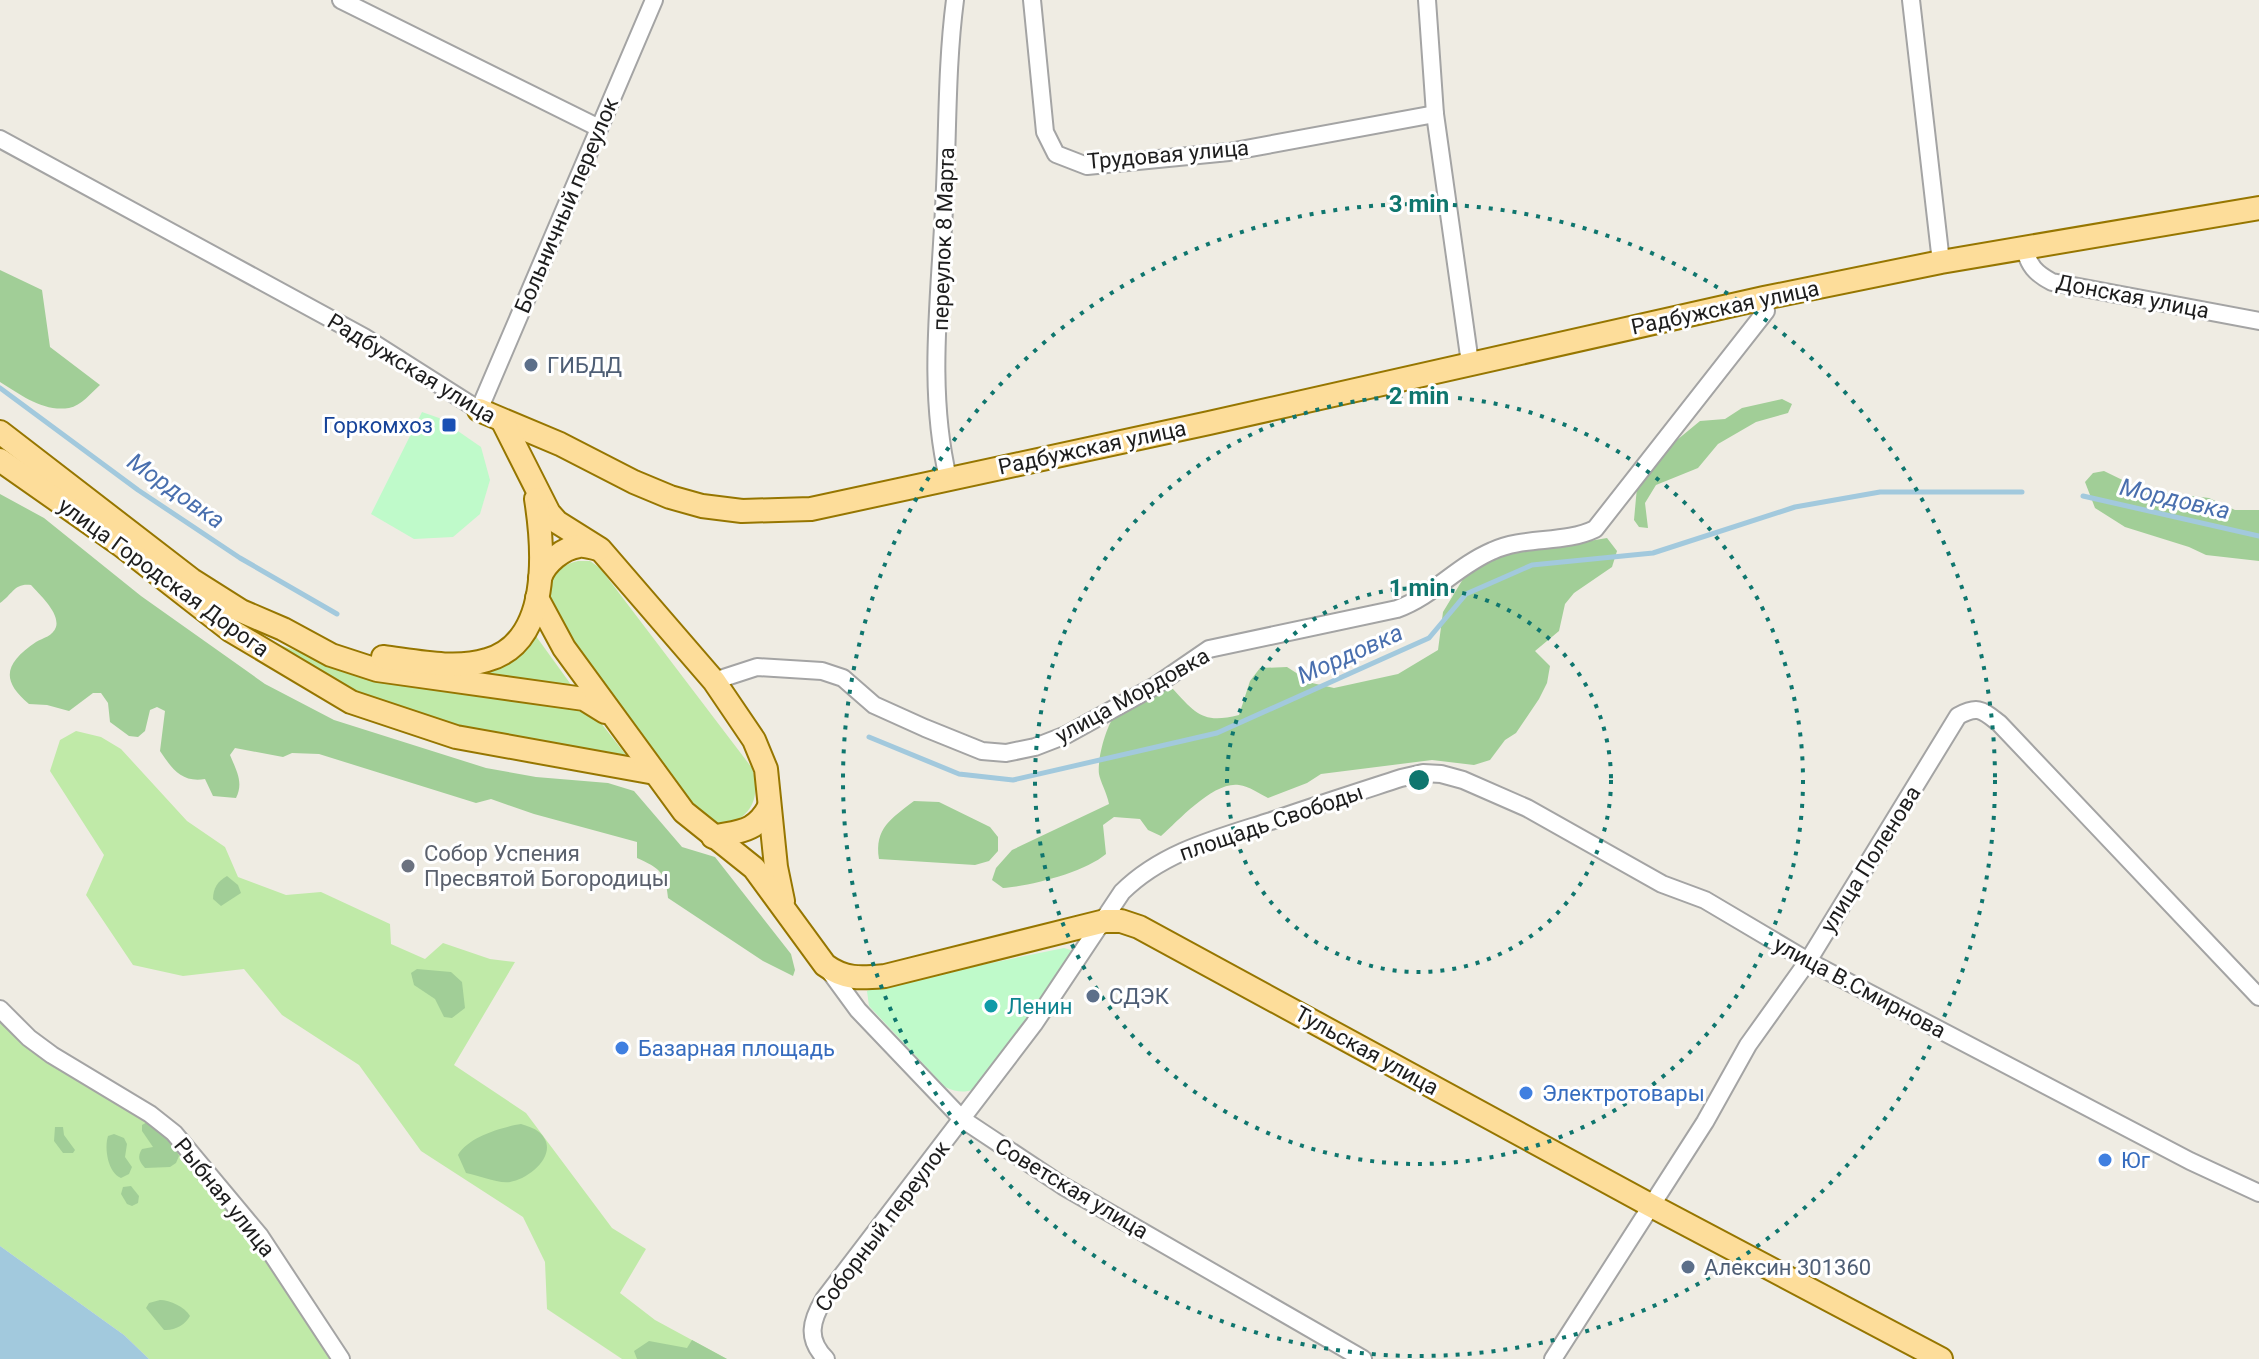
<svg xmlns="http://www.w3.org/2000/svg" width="2259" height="1359" font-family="Roboto,sans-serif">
  <rect width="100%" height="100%" fill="#efece3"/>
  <g fill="#c0eaa8">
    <path d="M578 561H590L600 568 752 768C755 778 757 788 754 799 748 820 723 831 704 819 699 816 695 810 691 806L550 611C545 585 550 568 578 561Z"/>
    <path d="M533 632 572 686 472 677C501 665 519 662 533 632Z"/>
    <path d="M259 637 360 675 578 706 597 718 626 755 417 719 348 692Z"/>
    <path d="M76 731 101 737 121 749 187 821 225 847 238 877 286 895 321 892 390 924 391 944 425 959 443 943 490 959 515 962 454 1065 526 1113 612 1228 646 1249 620 1293 655 1320 727 1359H622L547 1309 545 1262 523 1217 421 1151 359 1065 282 1015 244 969 183 976 133 965 86 895 104 855 50 771 60 740Z"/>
    <path d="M0 1001 29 1031 150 1109 346 1359H149L124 1335 0 1246Z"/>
  </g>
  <g fill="#a1ce97">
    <path d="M0 270 42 290 50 347 100 385C92 392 81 406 69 408 43 412 21 395 0 382Z"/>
    <path d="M1782 399 1792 404 1788 413 1756 422 1718 444 1698 468 1656 485 1645 503 1648 528 1639 527 1634 520 1637 487 1666 449 1700 421 1725 419 1742 408Z"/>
    <path d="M2104 471 2143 490 2209 498 2235 510H2259V561L2206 555 2189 547 2125 527 2095 508 2085 482 2093 473Z"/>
    <path d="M0 494 44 518 141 596 265 684 334 720 486 768 536 777 608 783 634 791 682 847 715 857 791 954 795 970 793 976 763 961 668 898C666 872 659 868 637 858V842L534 814 491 799 476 803 319 754 292 753 283 757 235 748 230 755C236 770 244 782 236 798L213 796 205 779C182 783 172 769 160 751L165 711 157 707 150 710 145 731 138 737 129 736 110 722 108 703 101 693H93L69 711 47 705 29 704C0 680 5 663 36 642 43 638 53 636 56 627 60 613 40 595 31 585 14 583 13 594 0 603Z"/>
    <path d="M1607 538 1617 551 1612 567 1574 593 1565 604 1559 631 1535 651 1550 666 1547 683 1539 699 1516 733 1505 740 1490 760 1474 765 1432 760 1321 774 1307 783 1268 798C1260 794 1249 786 1239 785 1214 781 1179 820 1161 836L1148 830 1140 819 1114 817 1103 825 1106 854C1085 872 1031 886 1003 888L992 880 996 868 1012 850 1109 804C1107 793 1100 781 1099 774 1097 760 1106 725 1116 714 1126 703 1159 689 1173 689 1196 714 1203 724 1239 715L1250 681 1260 668 1287 667 1312 683 1334 688 1398 674 1438 650 1443 612 1466 574 1503 552 1542 549Z"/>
    <path d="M914 801 939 802 990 827 998 837V851L989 861 975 865 879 859C874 828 892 818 914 801Z"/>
    <path d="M227 876 238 885 241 893 221 906 213 899C213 888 218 881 227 876Z"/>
    <path d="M417 969 451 972 462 982 465 1008 452 1018 444 1017 435 999 414 985 411 973Z"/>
    <path d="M149 1121 166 1129 179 1156 176 1163 170 1167 145 1168C139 1161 137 1157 142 1149L153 1147 142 1131V1125Z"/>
    <path d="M521 1124C527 1126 534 1128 539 1132 562 1152 530 1179 510 1182 498 1184 478 1175 466 1173L458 1155C468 1137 502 1127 521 1124Z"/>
    <path d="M55 1127H63L64 1135 75 1150 73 1153H63L54 1141Z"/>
    <path d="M114 1134 124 1138 127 1144 125 1157 132 1167 129 1174 121 1178C108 1173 104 1148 108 1136Z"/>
    <path d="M131 1186 139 1196 138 1203 132 1206 127 1204 121 1194 123 1187Z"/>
    <path d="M160 1300C170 1300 185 1307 190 1316 185 1325 174 1331 164 1330L146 1308 149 1303Z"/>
    <path d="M692 1340 727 1359H637L634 1351 649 1341 687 1348Z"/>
  </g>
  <g fill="#bffaca">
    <path d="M422 412 439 418 481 447 490 480 480 514 453 537 414 539 371 514Z"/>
    <path d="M1064 948 1071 950 1074 954 984 1084C970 1093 960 1094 945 1087L869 1006 867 991 878 986Z"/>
  </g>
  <path fill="#a2c9dd" d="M0 1246 124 1335 149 1359H0Z"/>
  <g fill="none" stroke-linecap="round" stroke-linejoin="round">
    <g stroke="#a2c9dd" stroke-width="5">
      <path d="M0 388 138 490 240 558 337 614"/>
      <path d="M2083 496 2259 536"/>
      <path d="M869 737 959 774 1013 780 1217 733 1429 638 1466 594 1532 565 1653 553 1795 507 1880 492H2022"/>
    </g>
    <g stroke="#a4a4a4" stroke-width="20">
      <g id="minor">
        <path d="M341 0 599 128"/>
        <path d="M1032 0 1045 132 1056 154 1087 166 1229 152 1435 114"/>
        <path d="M1427 0 1435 114 1470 363"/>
        <path d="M1911 0 1941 262"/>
        <path d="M0 139 364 337 479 410 654 0"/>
        <path d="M2024 247C2029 266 2035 273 2052 282L2259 321"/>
        <path d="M948 478C927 390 940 297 944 208 948 139 946 69 955 0"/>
        <path d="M714 681 757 667 822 671 843 678 874 705 925 728 982 751 1006 753 1035 747 1066 735 1155 686 1209 649 1397 609C1433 596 1457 566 1492 551 1524 536 1564 544 1595 529L1766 311 1764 298"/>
        <path d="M828 969 858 1010 962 1119 1063 1186 1363 1359"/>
        <path d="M0 1009 29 1038 52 1055 150 1114 174 1133 260 1236 341 1359"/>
        <path d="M826 1359C806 1339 811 1321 824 1299L1034 1024 1122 892C1162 852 1218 838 1271 821 1314 806 1358 792 1401 778L1423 773 1441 774 1463 780 1527 808 1662 884 1705 900 1808 961 2190 1161 2259 1193"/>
        <path d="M1553 1359 1705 1122 1748 1045 1808 961 1958 716C1978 705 1982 710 1999 723L2259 997"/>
      </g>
    </g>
    <g stroke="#967600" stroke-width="26">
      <g id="major">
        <path d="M479 410 560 444 634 482 670 497 702 506 742 511 811 509 1209 423 1764 298 1941 262 2259 208"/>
        <path d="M503 422 549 513 557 522 600 549 714 681 754 740 766 769 776 867 783 901"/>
        <path d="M0 432 192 580 241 611 283 629 331 655 377 670 584 699 605 712"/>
        <path d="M0 460 121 545 230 630 351 702 456 737 655 773"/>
        <path d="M540 578C545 563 563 548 579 546 585 545 593 548 599 549"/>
        <path d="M537 598 564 648 684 812 754 868 825 965C845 980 862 978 885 976L1105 921H1121L1139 927 1650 1205 1941 1359"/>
        <path d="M383 657C415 661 455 670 487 660 551 642 544 550 536 499"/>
        <path d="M713 837C739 831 755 833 769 807"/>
      </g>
    </g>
    <use href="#minor" stroke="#fff" stroke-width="16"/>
    <use href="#major" stroke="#fddd9a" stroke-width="22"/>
  </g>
  <g fill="none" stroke="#0f766e" stroke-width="4" stroke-dasharray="4 8">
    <circle cx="1419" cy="780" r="192"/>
    <circle cx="1419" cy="780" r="384"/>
    <circle cx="1419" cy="780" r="576"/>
  </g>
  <g fill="#5c6f8a" stroke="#fff" stroke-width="3">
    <circle cx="531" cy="365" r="8"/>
    <circle cx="1093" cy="996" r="8"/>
    <circle cx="1688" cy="1267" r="8"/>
  </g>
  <rect fill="#1a4fb4" stroke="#fff" stroke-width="3" x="441" y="417" width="16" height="16" rx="4"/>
  <circle fill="#6b7280" stroke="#fff" stroke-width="3" cx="408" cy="866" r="8"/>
  <circle fill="#0f9aa8" stroke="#fff" stroke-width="3" cx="991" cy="1006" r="8"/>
  <g fill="#3f7fe0" stroke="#fff" stroke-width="3">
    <circle cx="622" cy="1048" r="8"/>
    <circle cx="1526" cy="1093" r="8"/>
    <circle cx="2105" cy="1160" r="8"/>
  </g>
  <g text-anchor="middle" stroke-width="6" stroke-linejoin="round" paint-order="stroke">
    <g font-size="22" fill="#1d1d1d" stroke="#fff">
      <text transform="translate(1168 154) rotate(-5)" y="8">Трудовая улица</text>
      <text transform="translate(566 205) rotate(-67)" y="8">Больничный переулок</text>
      <text transform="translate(943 239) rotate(-88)" y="8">переулок 8 Марта</text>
      <text transform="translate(2133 296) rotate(11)" y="8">Донская улица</text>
      <text transform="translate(1725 307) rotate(-12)" y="8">Радбужская улица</text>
      <text transform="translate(412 368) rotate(31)" y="8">Радбужская улица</text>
      <text transform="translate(1092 447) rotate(-12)" y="8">Радбужская улица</text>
      <text transform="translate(164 577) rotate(36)" y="8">улица Городская Дорога</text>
      <text transform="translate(1132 695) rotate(-29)" y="8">улица Мордовка</text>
      <text transform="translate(1271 822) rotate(-19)" y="8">площадь Свободы</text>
      <text transform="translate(1870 859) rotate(-58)" y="8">улица Поленова</text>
      <text transform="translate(1860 987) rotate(28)" y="8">улица В.Смирнова</text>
      <text transform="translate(1367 1050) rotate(29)" y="8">Тульская улица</text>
      <text transform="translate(1072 1188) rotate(31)" y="8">Советская улица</text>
      <text transform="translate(225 1197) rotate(51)" y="8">Рыбная улица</text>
      <text transform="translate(882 1226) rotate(-53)" y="8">Соборный переулок</text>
    </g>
    <g font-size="22" fill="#4e5e75" stroke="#fff" text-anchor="start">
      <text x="547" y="373">ГИБДД</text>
      <text x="1109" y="1004">СДЭК</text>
      <text x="1704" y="1275">Алексин 301360</text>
    </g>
    <g font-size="22" fill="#164399" stroke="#fff" text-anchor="end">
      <text x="433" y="433">Горкомхоз</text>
    </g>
    <g font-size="22" fill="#5b616d" stroke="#fff" text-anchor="start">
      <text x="424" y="861">Собор Успения<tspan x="424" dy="25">Пресвятой Богородицы</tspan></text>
    </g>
    <g font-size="22" fill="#0d838f" stroke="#fff" text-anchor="start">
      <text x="1007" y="1014">Ленин</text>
    </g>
    <g font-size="22" fill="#366cbe" stroke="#fff" text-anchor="start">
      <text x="638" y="1056">Базарная площадь</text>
      <text x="1542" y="1101">Электротовары</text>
      <text x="2121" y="1168">Юг</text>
    </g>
    <g font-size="24" font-style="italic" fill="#496fae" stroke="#fff">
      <text transform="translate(176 491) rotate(35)" y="8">Мордовка</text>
      <text transform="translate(2175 499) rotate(13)" y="8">Мордовка</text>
      <text transform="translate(1350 654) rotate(-24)" y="8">Мордовка</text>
    </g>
  </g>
  <circle cx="1419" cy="780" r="12" fill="#0f766e" stroke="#fff" stroke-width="4"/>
  <g font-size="24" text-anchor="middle" font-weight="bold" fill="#0f766e" stroke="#fff" stroke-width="6" stroke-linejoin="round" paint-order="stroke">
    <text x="1419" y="212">3 min</text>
    <text x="1419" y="404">2 min</text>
    <text x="1419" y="596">1 min</text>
  </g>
</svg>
